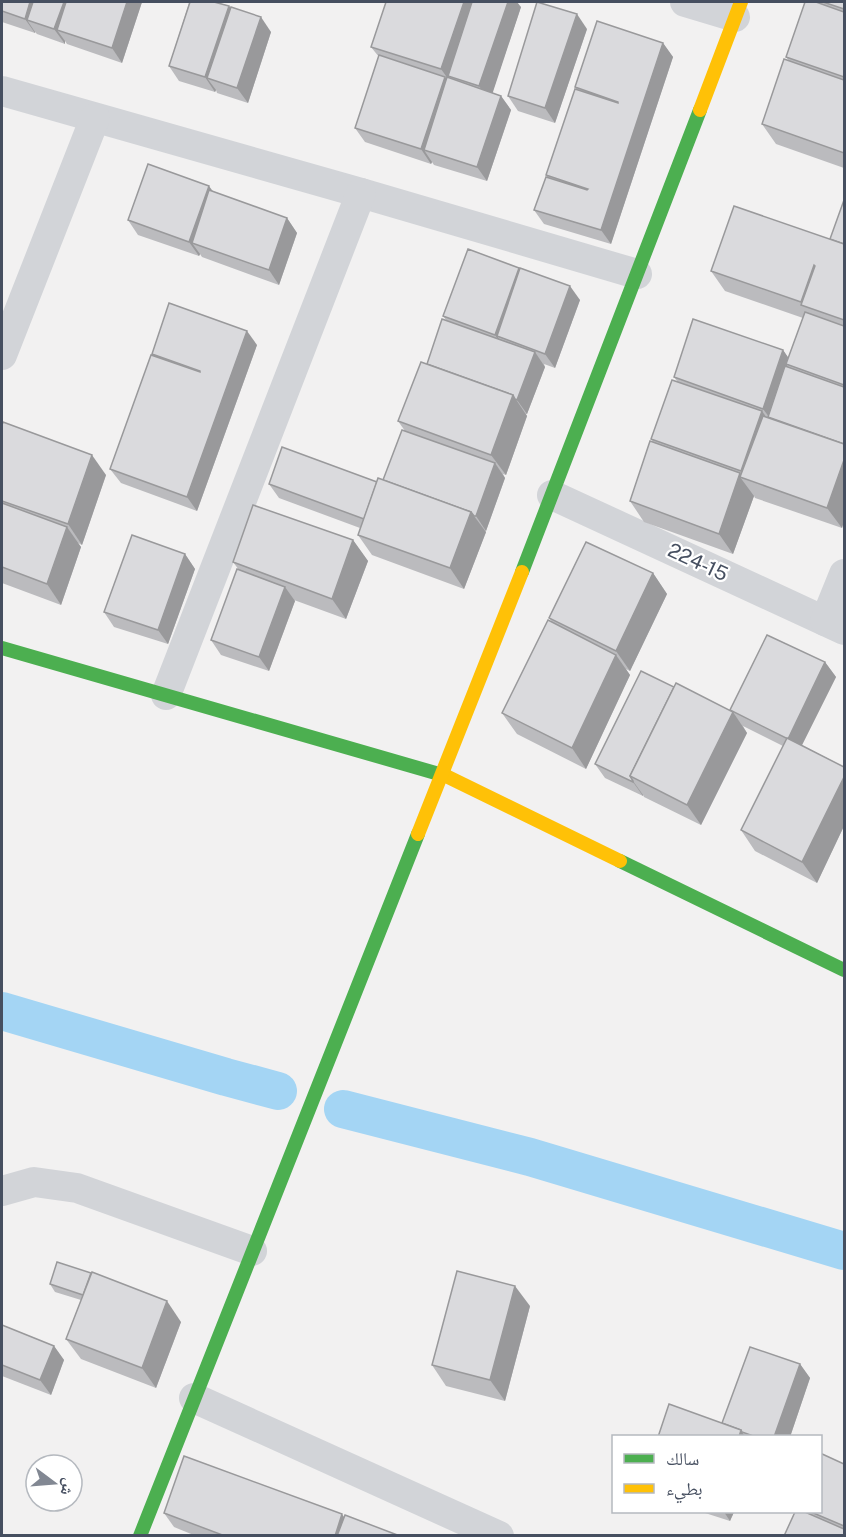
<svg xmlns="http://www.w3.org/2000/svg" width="846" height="1537" font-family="'Public Sans','Noto Naskh Arabic',sans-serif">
  <rect width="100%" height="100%" fill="#f2f1f1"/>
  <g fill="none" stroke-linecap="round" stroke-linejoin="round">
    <g stroke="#a4d5f4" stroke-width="38">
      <path d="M2 1011 226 1077 278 1091"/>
      <path d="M343 1109 530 1157 844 1251"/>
    </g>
    <g stroke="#d2d4d8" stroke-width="30">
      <path d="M685 2 735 17"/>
      <path d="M2 91 361 193 637 274"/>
      <path d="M2 355 95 118"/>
      <path d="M552 495 844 630"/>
      <path d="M825 621 844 574"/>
      <path d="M166 695 361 193"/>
      <path d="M2 1191 34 1182 77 1188 252 1251"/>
      <path d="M194 1398 499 1536"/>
    </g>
    <g stroke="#4caf50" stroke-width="14">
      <path d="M522 572 700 110"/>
      <path d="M2 648 446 776"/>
      <path d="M620 861 844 970"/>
      <path d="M140 1536 418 834"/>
    </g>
    <g stroke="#ffc107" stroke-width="14">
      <path d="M700 110 741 2"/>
      <path d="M446 776 620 861"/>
      <path d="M418 834 522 572"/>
    </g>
  </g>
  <g fill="#bbbbbe">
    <path d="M2 2H142L122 63 67 44 65 41V44L37 34 35 32V33L2 22Z"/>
    <path d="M185 2H217L229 6 271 32 248 103 217 93 216 90 215 92 179 81 169 66 189 3Z"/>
    <path d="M805 2H844V168L776 144 762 124 789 61 786 57Z"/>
    <path d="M521 7 492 93 501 96 511 110 487 181 434 165 432 162 431 164 365 142 355 128 379 57 371 47Z"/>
    <path d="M587 29 555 123 518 111 508 96Z"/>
    <path d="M663 43 673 57 611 244 544 224 534 210 547 177 546 175 577 90 575 87Z"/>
    <path d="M213 192 287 218 297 233 279 285 202 257 200 254 199 256 138 235 128 220Z"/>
    <path d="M844 200V521L842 528 755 498 754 496 733 554 644 522 630 501 654 443 651 439 677 381 674 377 783 350 788 358 803 318 725 291 711 271 830 239Z"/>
    <path d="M519 268 580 300 555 368 544 364 545 367 527 414H526L527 416 506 475 503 474 505 478 486 531 484 530 486 532 464 589 372 555 358 535 360 528 279 498 269 484 377 482 383 480 405 431 398 421 427 364 446 320 443 316Z"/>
    <path d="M257 345 197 511 121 483 110 469 153 356 152 354Z"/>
    <path d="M2 425 106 475 82 545 78 543 81 547 61 605 2 583Z"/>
    <path d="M353 540 368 561 346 619 294 600 295 601 269 671 221 655 211 640 239 570 233 562Z"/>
    <path d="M185 554 195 569 168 644 114 627 104 612Z"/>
    <path d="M653 573 667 594 630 671 626 669 630 675 586 769 517 734 502 713 552 622 549 618Z"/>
    <path d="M825 662 836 677 802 745 844 767 843 765 844 762V826L817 883 755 851 741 830 783 746 743 726 747 733 701 825 644 797 643 795V796L605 778 595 764 674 687 730 711Z"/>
    <path d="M50 1284 181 1322 156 1388 81 1359 66 1339 81 1300 55 1292Z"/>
    <path d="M530 1306 505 1401 446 1386 432 1365Z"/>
    <path d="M2 1325 54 1346 64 1360 51 1395 2 1376Z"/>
    <path d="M800 1364 810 1378 790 1437H658L722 1423Z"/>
    <path d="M844 1464V1536L795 1512H820Z"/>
    <path d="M702 1512H734L730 1521Z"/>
    <path d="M164 1513 344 1517 400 1536H196L174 1527Z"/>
  </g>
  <g fill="#99999b">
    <path d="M30 2H45L27 20 35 32V33L25 19Z"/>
    <path d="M64 2H78L57 30 65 41V44L54 29Z"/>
    <path d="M127 2H142L122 63 112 48Z"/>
    <path d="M464 2H485L448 76 456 88V90L441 69Z"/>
    <path d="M508 2H517L521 7 490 101 479 86Z"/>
    <path d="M229 6 240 21 207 78 216 90 215 92 205 77Z"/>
    <path d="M577 14 587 29 555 123 545 108Z"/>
    <path d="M261 17 271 32 248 103 237 88Z"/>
    <path d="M663 43 673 57 611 244 601 230Z"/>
    <path d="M445 77 455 91 424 150 432 162 431 164 421 149Z"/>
    <path d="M501 96 511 110 487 181 477 167Z"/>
    <path d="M209 186 220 201 192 243 200 254 199 256 189 242Z"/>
    <path d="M287 218 297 233 279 285 269 270Z"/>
    <path d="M814 265 828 286 803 306 801 302Z"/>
    <path d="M519 268 530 282 497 336 505 348V350L495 335Z"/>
    <path d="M570 286 580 300 555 368 545 354Z"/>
    <path d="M247 331 257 345 197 511 187 497Z"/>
    <path d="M783 350 795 367 786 364 795 377 773 422 763 409Z"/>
    <path d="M535 352 545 367 527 414 517 400Z"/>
    <path d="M513 395 527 416 506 475 491 455Z"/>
    <path d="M762 411 769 421 747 480 741 471Z"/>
    <path d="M92 455 106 475 82 545 68 524Z"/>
    <path d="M844 460V521L842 528 827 508Z"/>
    <path d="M495 463 505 478 486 531 476 516Z"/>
    <path d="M740 473 744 479 740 477 754 496 733 554 719 534Z"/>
    <path d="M471 512 486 532 464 589 450 568Z"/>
    <path d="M67 527 81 547 61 605 47 584Z"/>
    <path d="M353 540 368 561 346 619 332 599Z"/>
    <path d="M185 554 195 569 168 644 158 630Z"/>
    <path d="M653 573 667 594 630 671 616 651Z"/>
    <path d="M285 587 295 601 269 671 259 657Z"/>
    <path d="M616 655 630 675 586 769 572 748Z"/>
    <path d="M825 662 836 677 798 753 788 739Z"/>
    <path d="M733 712 747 733 701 825 687 805Z"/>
    <path d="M844 777V826L817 883 802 862Z"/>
    <path d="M633 781 643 795V796L633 782Z"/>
    <path d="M515 1286 530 1306 505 1401 490 1380Z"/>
    <path d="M167 1301 181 1322 156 1388 142 1368Z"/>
    <path d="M54 1346 64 1360 51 1395 40 1380Z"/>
    <path d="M800 1364 810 1378 790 1437H774Z"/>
    <path d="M741 1430 745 1437H739Z"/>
    <path d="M724 1512H734L730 1521Z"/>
    <path d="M342 1514 352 1529 350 1536H335Z"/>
  </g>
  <g fill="#dadadd" stroke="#99999b" stroke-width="1.5">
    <path d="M2 2H30L25 19 2 11Z"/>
    <path d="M33 2H64L54 29 27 20Z"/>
    <path d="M66 2H127L112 48 57 30Z"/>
    <path d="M190 2H214L229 6 205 77 169 66Z"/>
    <path d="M386 2H464L441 69 371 47Z"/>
    <path d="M472 2H508L479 86 448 76Z"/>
    <path d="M537 2 577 14 545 108 508 96Z"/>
    <path d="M805 2H816L844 12V77L786 57Z"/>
    <path d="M823 2H844V9Z"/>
    <path d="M231 7 261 17 237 88 207 78Z"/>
    <path d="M597 21 663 43 601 230 534 210 546 177 587 190 588 189 546 175 575 89 618 103V102L575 87Z"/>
    <path d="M379 55 445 77 421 149 355 128Z"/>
    <path d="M784 59 844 80V153L762 124Z"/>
    <path d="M447 77 501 96 477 167 424 150Z"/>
    <path d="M148 164 209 186 189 242 128 220Z"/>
    <path d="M209 190 287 218 269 270 192 243Z"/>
    <path d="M844 200V244L830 239Z"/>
    <path d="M734 206 844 244V320L801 305 815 266 814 265 801 302 711 271Z"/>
    <path d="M468 249 519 268 495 335 443 316Z"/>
    <path d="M520 268 570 286 545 354 497 336Z"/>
    <path d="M169 303 247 331 187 497 110 469 151 355 200 372V371L152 354Z"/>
    <path d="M805 312 844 326V385L786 364Z"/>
    <path d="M442 319 535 352 517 400 515 399 513 395 427 364Z"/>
    <path d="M693 319 783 350 763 409 674 377Z"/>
    <path d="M421 362 513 395 491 455 398 421Z"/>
    <path d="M785 366 844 387V444L768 417Z"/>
    <path d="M672 380 762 411 741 471 651 439Z"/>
    <path d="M763 416 844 444V460L827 508 740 477Z"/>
    <path d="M3 422 92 455 68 524 2 501V425Z"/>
    <path d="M402 430 495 463 476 516H474L471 512 383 480Z"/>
    <path d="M650 441 740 473 719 534 630 501Z"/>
    <path d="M282 447 377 482 364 519 269 484Z"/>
    <path d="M378 478 471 512 450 568 358 535Z"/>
    <path d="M2 503 67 527 47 584 2 567Z"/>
    <path d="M253 505 353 540 332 599 233 562Z"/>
    <path d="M132 535 185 554 158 630 104 612Z"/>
    <path d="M586 542 653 573 616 651 549 618Z"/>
    <path d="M237 569 285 587 259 657 211 640Z"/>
    <path d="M548 620 616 655 572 748 502 713Z"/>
    <path d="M767 635 825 662 788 739 730 710Z"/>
    <path d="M641 671 674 687 630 776 633 781V782L595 764Z"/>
    <path d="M676 683 733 712 687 805 630 776Z"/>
    <path d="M787 738 844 767V777L802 862 741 830Z"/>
    <path d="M57 1262 91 1273 83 1295 50 1284Z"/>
    <path d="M457 1271 515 1286 490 1380 432 1365Z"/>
    <path d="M92 1272 167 1301 142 1368 66 1339Z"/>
    <path d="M2 1325 54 1346 40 1380 2 1365Z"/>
    <path d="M750 1347 800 1364 774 1437H756L742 1432 741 1430 722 1423Z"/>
    <path d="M669 1404 741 1430 739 1437H658Z"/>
    <path d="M820 1453 844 1464V1526L811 1512H820Z"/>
    <path d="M184 1456 342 1514 335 1536H225L164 1513Z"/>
    <path d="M795 1512H805L844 1529V1536H784Z"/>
    <path d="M345 1515 400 1536H337Z"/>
  </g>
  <g text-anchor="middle" stroke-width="4.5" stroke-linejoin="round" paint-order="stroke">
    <g font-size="20" fill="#464f60" stroke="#fff">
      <text transform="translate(698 562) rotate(25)" y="7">224-15</text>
    </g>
  </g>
  <rect width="846" height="1537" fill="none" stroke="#464f60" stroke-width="6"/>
  <rect x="612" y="1435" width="210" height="78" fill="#ffffff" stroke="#b5b9bf" stroke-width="1.5"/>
  <rect x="624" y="1454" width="30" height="9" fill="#4caf50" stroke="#b5b9bf" stroke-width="1.5"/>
  <text x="666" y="1465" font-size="18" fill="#464f60">سالك</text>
  <rect x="624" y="1484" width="30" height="9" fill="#ffc107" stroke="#b5b9bf" stroke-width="1.5"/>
  <text x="666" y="1495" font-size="18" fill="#464f60">بطيء</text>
  <g transform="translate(54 1483) rotate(106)"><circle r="28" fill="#ffffff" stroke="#b5b9bf" stroke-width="1.5"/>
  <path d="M0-4.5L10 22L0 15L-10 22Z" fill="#828893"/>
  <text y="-9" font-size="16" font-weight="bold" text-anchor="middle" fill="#464f60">ش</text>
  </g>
</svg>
